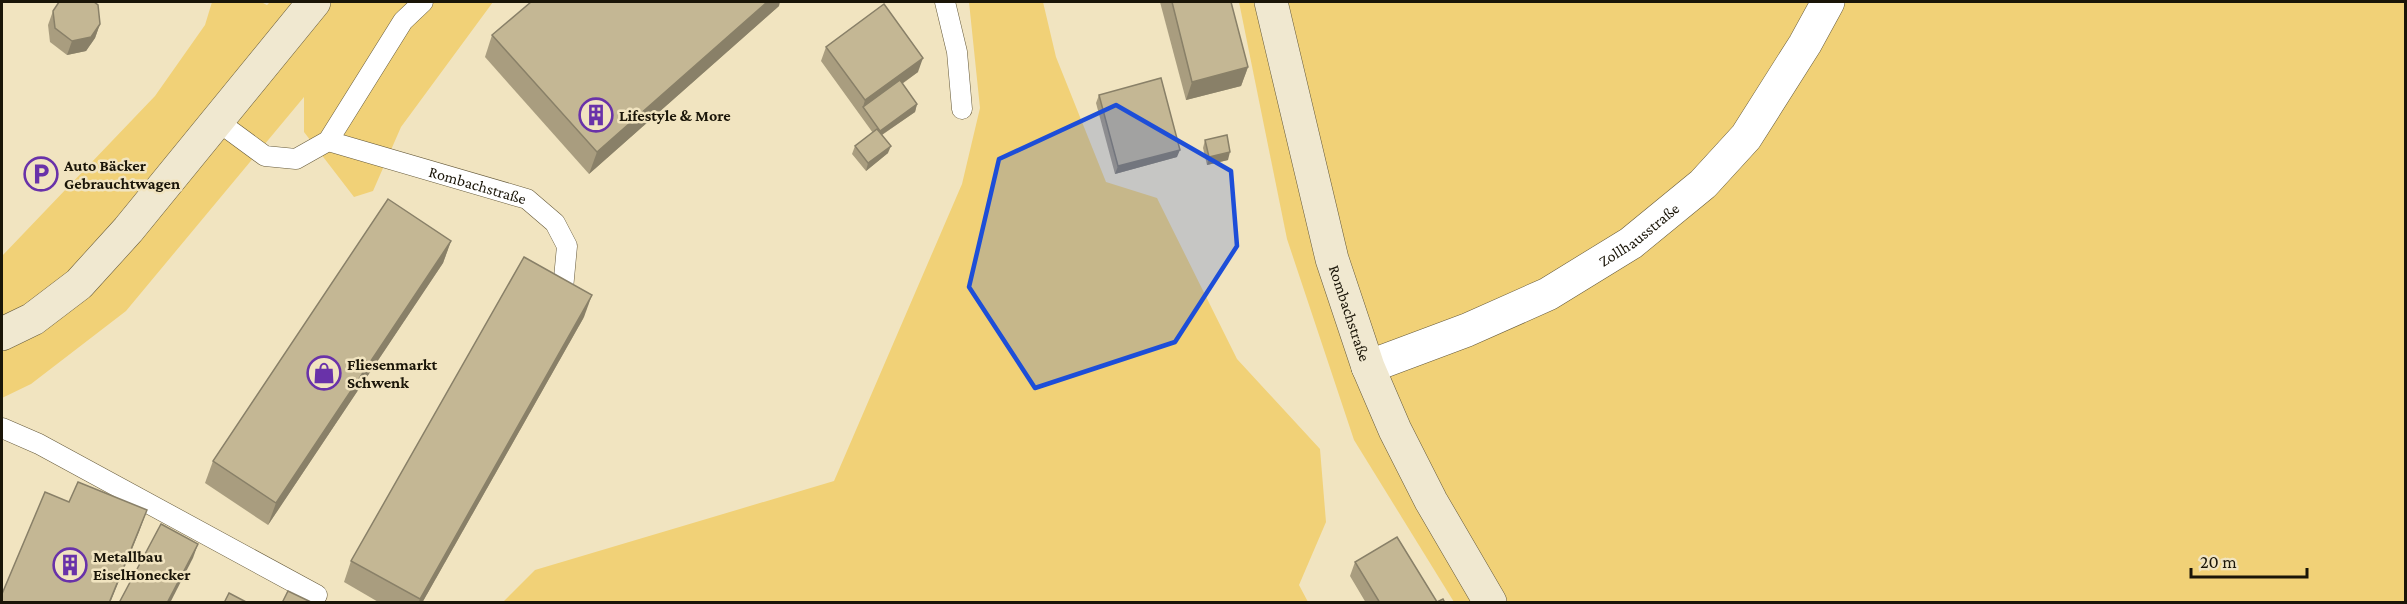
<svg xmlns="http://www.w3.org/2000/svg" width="2407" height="604" font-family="'Crimson Pro',serif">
  <rect width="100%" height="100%" fill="#f1e4c0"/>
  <g fill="#f1d177">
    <path d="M212 2H261L267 5 270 2H493L401 127 373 191 354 197 304 132V97L126 311 31 384 2 398V256L155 96 205 25Z"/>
    <path d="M969 2H1043L1056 57 1106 182 1157 198 1237 359 1320 449 1326 522 1299 585 1308 602H503L535 570 834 481 962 184 980 108Z"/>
    <path d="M1239 2H2405V602H1454L1354 440 1287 239Z"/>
  </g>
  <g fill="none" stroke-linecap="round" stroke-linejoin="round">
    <g stroke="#665a3a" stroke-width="21">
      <g id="service">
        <path d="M945 2 957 52 962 109"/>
        <path d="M216 120 265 156 296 159 328 141 403 21 423 2"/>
        <path id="s1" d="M328 141 527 199 555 223 567 246 563 289"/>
        <path d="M2 428 39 444 317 595"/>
      </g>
    </g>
    <g stroke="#665a3a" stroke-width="34">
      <g id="minor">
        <path id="s2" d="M1368 367 1467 330 1548 294 1631 243 1703 184 1746 137 1805 44 1828 2"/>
      </g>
    </g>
    <g stroke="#665a3a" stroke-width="34">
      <g id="secondary">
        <path id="s3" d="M1271 2 1332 259 1368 367 1395 430 1431 501 1490 602"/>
        <path d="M2 334 33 319 79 284 128 230 314 2"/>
      </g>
    </g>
    <use href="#service" stroke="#fff" stroke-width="20"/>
    <use href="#minor" stroke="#fff" stroke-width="33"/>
    <use href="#secondary" stroke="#f0e8d0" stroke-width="33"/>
  </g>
  <g fill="#a99d7f">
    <path d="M1160 2H1231L1248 67 1241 86 1186 100Z"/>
    <path d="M779 6 589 174 485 57 492 35Z"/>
    <path d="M53 11 100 24 95 38 86 51 67 55 50 42 48 25Z"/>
    <path d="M826 47 918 72 902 84 917 104 915 112 882 135 888 153 866 171 852 154 855 146 873 133 821 61Z"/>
    <path d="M1099 95 1177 157 1115 174 1096 103Z"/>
    <path d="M1205 140 1228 160 1207 165 1203 148Z"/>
    <path d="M451 241 443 263 268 525 205 483 213 461Z"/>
    <path d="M584 317 422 603H380L344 582 351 561Z"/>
    <path d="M1355 562 1437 602 1445 603H1366L1350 576Z"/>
  </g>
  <g fill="#898068">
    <path d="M767 2H780L779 6 589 174 597 152Z"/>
    <path d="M100 24 95 38 86 51 67 55 72 41Z"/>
    <path d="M923 58 918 72 865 110 863 107 865 100Z"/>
    <path d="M1248 67 1241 86 1186 100 1192 82Z"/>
    <path d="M917 104 915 112 877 138 880 131Z"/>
    <path d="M891 146 888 153 866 171 868 163Z"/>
    <path d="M1180 150 1177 157 1115 174 1118 166Z"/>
    <path d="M1230 152 1228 160 1207 165 1209 157Z"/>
    <path d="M451 241 443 263 268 525 276 503Z"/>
    <path d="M592 295 584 317 422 603H418Z"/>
    <path d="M147 510 139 532 110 603H109Z"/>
    <path d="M198 544 193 558 170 603H167Z"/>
  </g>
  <g fill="#c4b794" stroke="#898068" stroke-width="1.5">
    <path d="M59 2H94L98 5 100 24 91 37 72 41 55 28 53 11Z"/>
    <path d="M531 2H767L597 152 492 35Z"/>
    <path d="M1172 2H1231L1248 67 1192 82Z"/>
    <path d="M884 4 923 58 865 100 826 47Z"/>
    <path d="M1161 78 1180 150 1118 166 1099 95Z"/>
    <path d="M900 80 917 104 880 131 863 107Z"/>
    <path d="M877 129 891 146 868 163 855 146Z"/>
    <path d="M1227 135 1230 152 1209 157 1205 140Z"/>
    <path d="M388 199 451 241 276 503 213 461Z"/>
    <path d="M524 257 592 295 420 599 351 561Z"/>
    <path d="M78 482 147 510 109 603H2V594L45 492 69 502Z"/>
    <path d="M161 524 198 544 167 603H119Z"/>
    <path d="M1397 537 1437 602 1443 599 1445 603H1380L1355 562Z"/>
    <path d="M288 591 313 603H282Z"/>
    <path d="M229 593 248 603H224Z"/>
  </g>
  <path fill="#1d4ed8" fill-opacity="0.2" stroke="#1d4ed8" stroke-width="4.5" stroke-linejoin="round" d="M1116 105 1231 171 1237 246 1175 342 1035 388 969 287 999 159Z"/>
  <defs>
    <g id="building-ring" transform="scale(1.725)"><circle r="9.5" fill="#f1e4c0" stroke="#6932a9" stroke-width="1.5"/><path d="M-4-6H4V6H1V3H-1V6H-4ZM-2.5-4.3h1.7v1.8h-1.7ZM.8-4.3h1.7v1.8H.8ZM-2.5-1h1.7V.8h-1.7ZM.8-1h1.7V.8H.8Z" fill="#6932a9"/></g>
    <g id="parking-ring" transform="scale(1.725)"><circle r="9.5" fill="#f1e4c0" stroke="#6932a9" stroke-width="1.5"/><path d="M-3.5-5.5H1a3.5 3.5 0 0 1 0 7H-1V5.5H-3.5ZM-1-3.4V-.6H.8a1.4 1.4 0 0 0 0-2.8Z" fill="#6932a9"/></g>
    <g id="shop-ring" transform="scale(1.725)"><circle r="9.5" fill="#f1e4c0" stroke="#6932a9" stroke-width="1.5"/><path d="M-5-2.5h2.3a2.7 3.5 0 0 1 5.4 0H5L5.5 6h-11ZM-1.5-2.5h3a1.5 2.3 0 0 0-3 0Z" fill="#6932a9"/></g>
  </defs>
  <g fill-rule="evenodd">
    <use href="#building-ring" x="596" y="115"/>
    <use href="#parking-ring" x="41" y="174"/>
    <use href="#shop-ring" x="324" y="373"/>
    <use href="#building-ring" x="70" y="565"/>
  </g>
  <g text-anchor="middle" stroke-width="5" stroke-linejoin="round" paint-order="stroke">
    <g font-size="16" font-weight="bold" fill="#1a1508" stroke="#f1e4c0" text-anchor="start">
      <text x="619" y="121">Lifestyle &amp; More</text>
      <text x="64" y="171">Auto Bäcker<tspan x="64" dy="18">Gebrauchtwagen</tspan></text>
      <text x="347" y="370">Fliesenmarkt<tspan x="347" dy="18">Schwenk</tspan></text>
      <text x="93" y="562">Metallbau<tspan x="93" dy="18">EiselHonecker</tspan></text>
    </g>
    <g font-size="16" fill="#1a1508" stroke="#f1e4c0">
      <text dy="6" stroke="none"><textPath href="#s1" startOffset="156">Rombachstraße</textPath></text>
      <text dy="6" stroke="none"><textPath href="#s2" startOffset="303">Zollhausstraße</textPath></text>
      <text dy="6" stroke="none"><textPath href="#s3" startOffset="321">Rombachstraße</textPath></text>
    </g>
  </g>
  <rect width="2407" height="604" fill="none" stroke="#1a1508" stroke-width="6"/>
  <path d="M2191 568v9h116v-9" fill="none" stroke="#1a1508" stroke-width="3"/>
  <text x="2200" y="568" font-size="18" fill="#1a1508" stroke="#f1e4c0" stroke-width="4.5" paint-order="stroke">20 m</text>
</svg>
